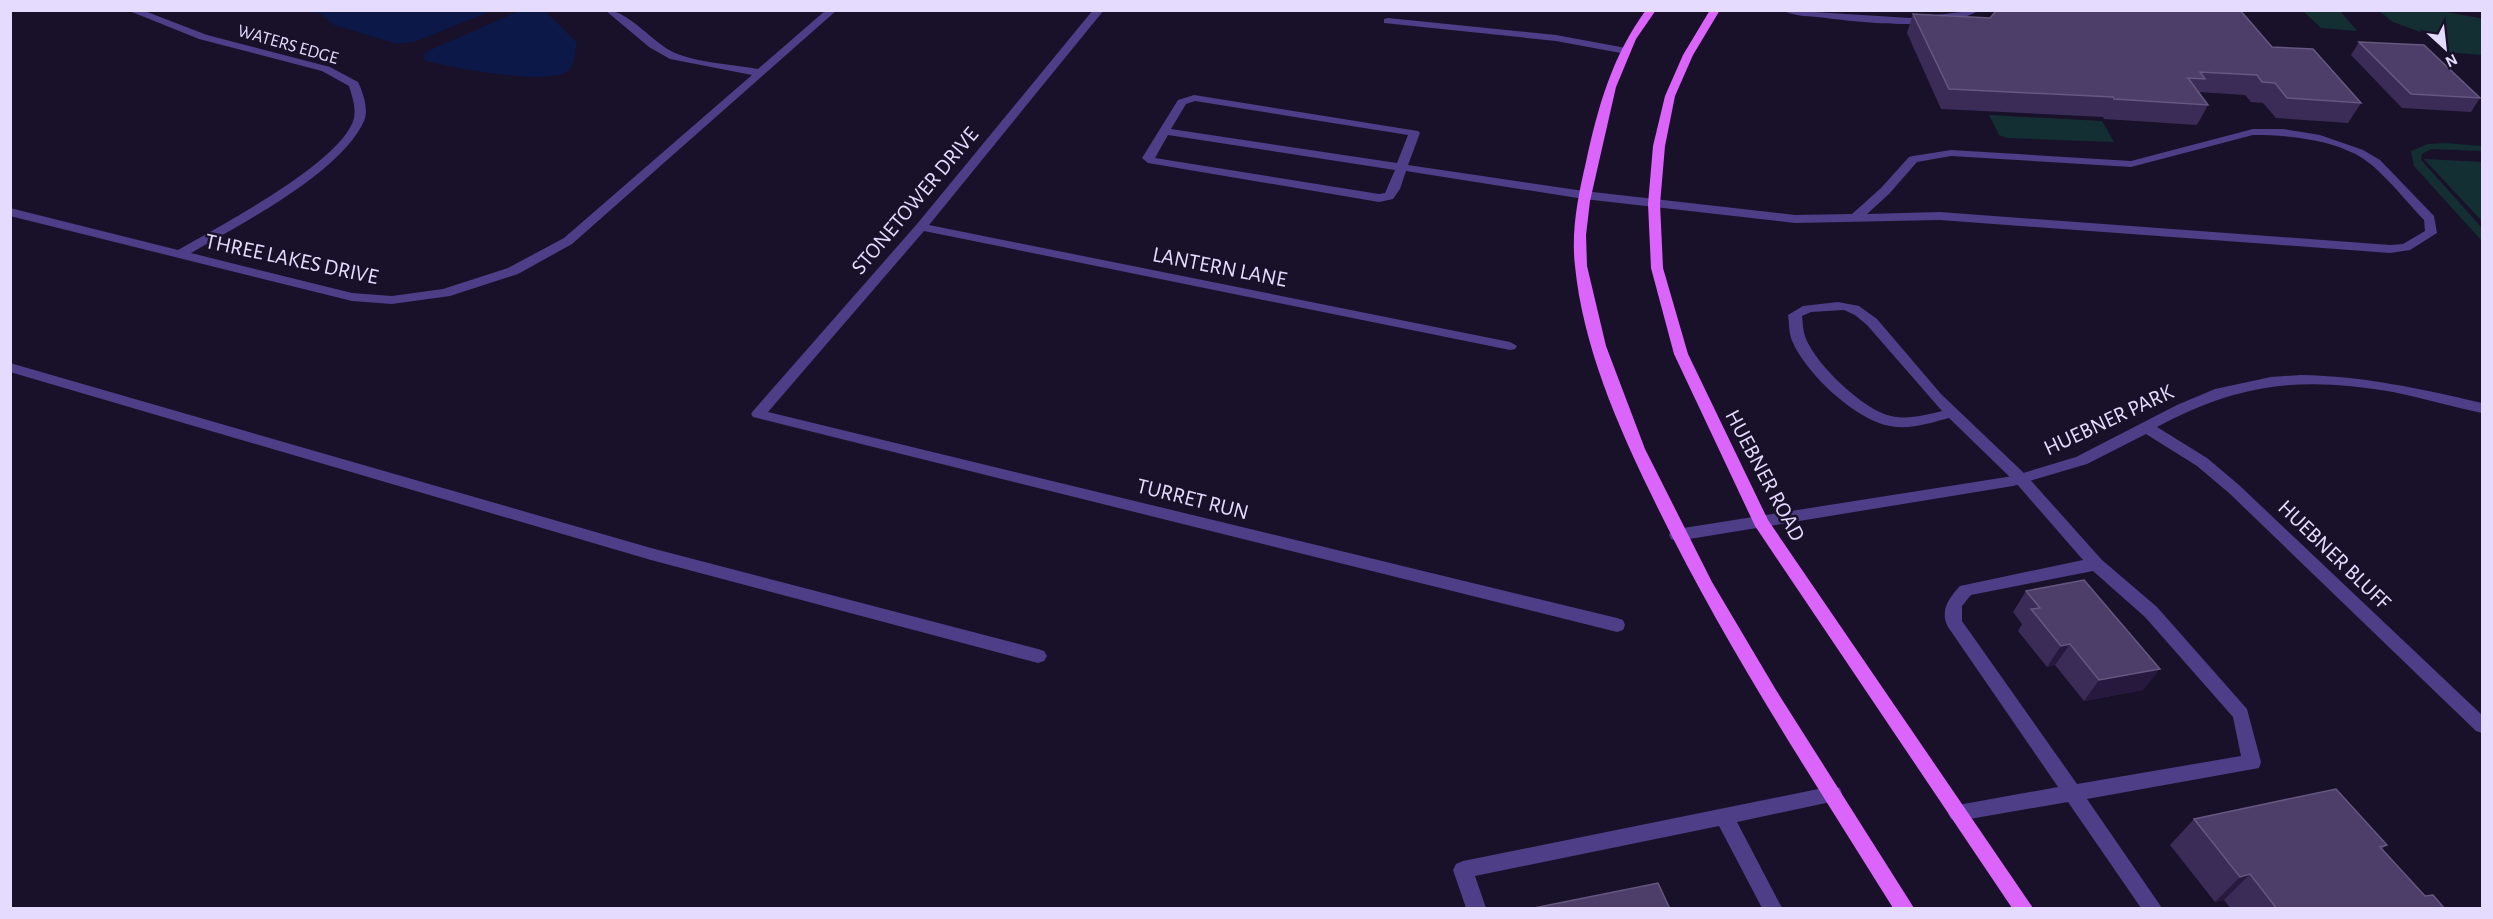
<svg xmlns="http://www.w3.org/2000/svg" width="2493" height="919" font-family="'Alegreya Sans',sans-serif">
  <rect width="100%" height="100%" fill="#191129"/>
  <g fill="#142f33">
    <path d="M2303 11H2340L2357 31 2321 28Z"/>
    <path d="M2379 11H2440L2480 18 2482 21V55L2446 52 2426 34 2393 22Z"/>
    <path d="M1989 115 2102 121 2114 142 2007 138 1999 135Z"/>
    <path d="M2445 143 2482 146V151L2431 149 2422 154 2421 160 2482 228V241L2414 166 2411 151 2428 144Z"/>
    <path d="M2424 159 2482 162V221Z"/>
  </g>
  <g fill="#0c1847">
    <path d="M310 11 492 10V11L414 42 397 44 334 25 321 14Z"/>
    <path d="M519 11H545L577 43C575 50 575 63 570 69 555 88 446 67 424 60V54L428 51Z"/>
  </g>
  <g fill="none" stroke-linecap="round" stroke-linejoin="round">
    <g fill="#4d3e87" fill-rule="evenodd">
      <path d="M1782 10 1910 18 1979 10C1946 33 1857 22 1818 17 1807 16 1792 16 1782 10Z"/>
      <path d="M1388 18 1556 35 1626 48 1631 51 1626 54 1556 41 1384 23V19Z"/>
      <path d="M1194 95 1418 131 1420 133 1408 165 1584 191 1795 215 1852 214 1881 188 1909 157 1913 156 1951 150 2131 161 2253 129H2283L2320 135 2363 150 2380 160 2434 216 2437 233 2410 250 2390 253 1940 220 1795 223 1584 199 1406 171 1400 189 1393 199 1379 202 1148 163 1142 158 1178 100ZM1195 101 1408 135 1397 163 1171 129 1186 104ZM1168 135 1395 170 1385 193 1379 194 1155 158ZM2253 135C2290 135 2344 140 2373 166 2391 182 2407 202 2424 220L2425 231 2403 244 2390 245 1940 212 1867 214 1889 194 1917 162 1951 156 2131 167Z"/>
      <path d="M1838 302 1859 306 1877 319 1941 394 2026 475 2102 560 2157 607 2247 709 2261 762 2259 768 2087 799 2162 908H2141L2068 802 1958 821 1951 819 1948 813 1951 807 1958 805 2058 787 1948 627C1939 610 1950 597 1960 586L2083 560 2016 483 1949 418C1930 423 1910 430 1890 426 1855 420 1803 371 1791 338 1789 331 1789 322 1788 315L1803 306ZM1844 310 1855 315 1867 325 1942 411C1926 415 1907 420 1891 416 1863 410 1817 365 1806 339 1803 332 1803 324 1802 316L1811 312ZM2093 571 2145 617 2233 717 2241 756 2077 784 1962 621V606L1971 595Z"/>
      <path d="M1833 786 1840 788 1842 794 1840 800 1737 822 1782 908H1762L1719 826 1475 876 1486 908H1466L1453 870 1456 864 1463 861Z"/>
    </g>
    <g fill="#4d3e87" fill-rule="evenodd">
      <path d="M127 10H142L207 35 330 67 358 82C363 92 369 110 364 121 341 173 239 225 191 253L352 293 392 296 443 289 508 268 564 238 752 75 670 59 649 47 605 10C629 10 652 43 675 53 695 62 735 65 758 69L826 10H837L572 244 518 274 450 296 392 304 352 301 10 216V208L178 250C218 227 344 161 354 118 356 107 352 96 349 86L322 71 199 39Z"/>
      <path d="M1093 10H1104L929 225 1510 342 1517 346 1515 349 1510 350 924 231 768 412 1617 618 1623 620 1625 625 1623 630 1617 632 753 417 751 414 753 411 917 224Z"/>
      <path d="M10 363 651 548 1038 649 1044 651 1047 656 1044 661 1038 663 651 560 10 372Z"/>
      <path d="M2301 375C2363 376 2422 389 2482 403V413C2452 407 2423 398 2393 392 2302 376 2238 383 2157 427L2207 458 2239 485 2482 715V733L2476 731 2229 493 2197 466 2146 434 2087 464 2013 486 1677 541 1671 539 1669 535 1671 531 1677 529 2013 476 2076 457 2177 405 2215 389 2271 377Z"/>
    </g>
    <g fill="#db65fb" fill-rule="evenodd">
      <path d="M1646 10H1656L1636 39 1616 87 1590 201 1586 235 1587 266 1606 346 1645 449 1712 582 1776 690 1914 908H1893C1809 773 1721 640 1652 496 1617 424 1583 346 1575 266 1571 231 1578 196 1586 162 1598 107 1612 56 1646 10Z"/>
      <path d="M1710 10H1720L1693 55 1675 96 1665 146 1660 204 1663 268 1688 354 1768 520 2033 908H2012L1755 526 1674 354 1651 268 1648 204 1653 146 1665 96 1683 55Z"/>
    </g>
  </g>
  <g fill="#3b2b57">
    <path d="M1913 14 1990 18 2272 47 2361 103 2348 123 2276 118 2263 103 2251 102 2245 95 2198 92 2208 105 2197 125 2104 119 2103 117 1941 109 1907 33Z"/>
    <path d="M2359 42 2480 98 2471 112 2402 108 2351 55Z"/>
    <path d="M2026 591 2143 690 2084 701 2055 665 2047 667 2018 631 2022 624 2013 612Z"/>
    <path d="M2194 819 2387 845 2382 849 2425 896 2445 909H2231L2224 900 2215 902 2170 845Z"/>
  </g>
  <g fill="#26193d">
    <path d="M2070 644 2055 665 2047 667 2061 646Z"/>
    <path d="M2160 669 2143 690 2084 701 2099 680Z"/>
    <path d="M2250 874 2224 900 2215 902 2240 877Z"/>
  </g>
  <g fill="#4d3e69" stroke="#655780" stroke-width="1.5">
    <path d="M1997 10H2240L2272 47 2313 49 2361 103 2287 98 2275 83 2262 82 2257 75 2200 72 2205 79 2188 78 2208 105 2114 99 2113 97 1949 89 1913 14 1990 18Z"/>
    <path d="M2359 42 2424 45 2480 98 2411 94Z"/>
    <path d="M2084 580 2160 669 2099 680 2070 644 2061 646 2031 609 2040 608 2026 591Z"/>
    <path d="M2336 789 2387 845 2380 847 2425 896 2433 895 2445 909H2277L2250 874 2240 877 2194 819Z"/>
    <path d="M1658 883 1670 909H1529Z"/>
  </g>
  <g text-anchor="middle" stroke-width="5" stroke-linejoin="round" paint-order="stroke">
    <g font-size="18" fill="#e5dbfe" stroke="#191129">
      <text transform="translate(288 44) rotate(16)" y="6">WATERS EDGE</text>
    </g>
    <g font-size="22" fill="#e5dbfe" stroke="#191129">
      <text transform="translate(914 200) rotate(-50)" y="8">STONETOWER DRIVE</text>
      <text transform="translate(292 258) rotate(12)" y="8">THREE LAKES DRIVE</text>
      <text transform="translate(1220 266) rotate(11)" y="8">LANTERN LANE</text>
      <text transform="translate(2108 419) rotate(-25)" y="8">HUEBNER PARK</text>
      <text transform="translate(1766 475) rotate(62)" y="8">HUEBNER ROAD</text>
      <text transform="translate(1193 498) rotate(14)" y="8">TURRET RUN</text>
      <text transform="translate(2335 554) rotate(44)" y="8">HUEBNER BLUFF</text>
    </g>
  </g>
  <rect width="2493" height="919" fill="none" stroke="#e5dbfe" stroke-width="24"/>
  <g transform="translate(2445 48) rotate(153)" stroke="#191129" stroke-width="4.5" paint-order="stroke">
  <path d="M0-4.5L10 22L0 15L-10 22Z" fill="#e5dbfe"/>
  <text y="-9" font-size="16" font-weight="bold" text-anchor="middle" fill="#e5dbfe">N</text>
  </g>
</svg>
